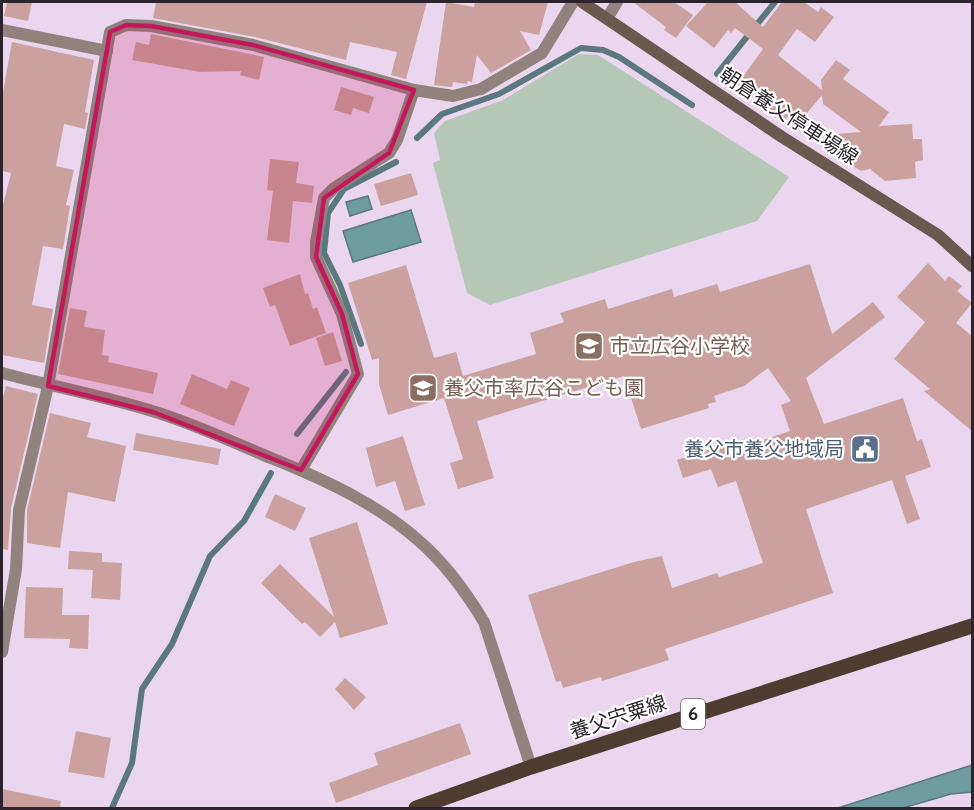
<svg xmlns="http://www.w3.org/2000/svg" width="974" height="810" font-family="Cabin,'Noto Sans JP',sans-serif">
  <rect width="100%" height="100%" fill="#ebd6ef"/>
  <path fill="#b6c7b7" d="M579 54 598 55 789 177 757 221 490 305 467 293 433 163 440 160 434 133 445 121 503 100Z"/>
  <g fill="#6f9ca0" stroke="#5b787e" stroke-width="1.5">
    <path d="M368 196 372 209 350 216 346 202Z"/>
    <path d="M411 210 421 242 353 262 343 231Z"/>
    <path d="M972 765V792L951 794 903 808H838Z"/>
  </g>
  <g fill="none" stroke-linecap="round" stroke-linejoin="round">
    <g stroke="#5b787e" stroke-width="6">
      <path d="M717 74 775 2"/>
      <path d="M417 138 442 114 499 94 581 48 603 50 619 57 692 105"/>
      <path d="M361 344 340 285 324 253 328 213 344 189 396 162"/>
      <path d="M297 434 346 372"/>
      <path d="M112 808 132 763 142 689 172 644 210 556 244 521 271 473"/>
    </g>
  </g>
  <g fill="#caa19e">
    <path d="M7 2H32L28 21 4 16Z"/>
    <path d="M156 2H427L406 79 391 75 397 52 350 42 346 60 255 37 153 18Z"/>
    <path d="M446 2 474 7 475 2H548L539 35 520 31 531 50 491 73 477 55 472 82 468 81 467 84 453 82 452 87 434 85Z"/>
    <path d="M633 2H674L693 15 676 38 664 30 666 27Z"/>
    <path d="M708 2H735L763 27 782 2H804L818 12 821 7 834 17 815 42 797 29 778 55 822 90 821 80 836 60 850 70 843 79 889 112 879 126 912 124 913 139H922L923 160 915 162 916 178 885 181 870 169 861 171 826 150 825 135 861 132 823 104 822 95 797 125 787 117 784 121 737 85 763 49 735 28 731 33 728 30 714 48 686 26Z"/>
    <path d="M151 34 264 57 259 80 240 75 241 71 200 72 132 60 136 42 149 45Z"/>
    <path d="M12 42 94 60 85 112 88 113 85 129 64 124 56 166 74 170 66 205 70 206 63 249 43 246 32 305 53 309 44 363 2 355V209L11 173 2 171V97Z"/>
    <path d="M341 87 374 97 369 113 353 108 351 115 334 110Z"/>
    <path d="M270 159 299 162 296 183 314 186 312 203 293 201 289 243 267 240 273 191 267 190Z"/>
    <path d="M411 173 418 195 381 206 374 184Z"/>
    <path d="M928 263 945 281 949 276 962 286 957 291 972 303 956 323 972 336V431L924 391 930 389 894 359 925 322 897 297Z"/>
    <path d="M810 264 832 334 873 302 885 317 806 378 824 424 903 398 917 441 922 439 931 467 905 476 920 519 907 524 892 480 806 509 833 593 665 649 669 660 602 681 601 677 563 688 561 681 556 682 528 595 634 562 662 556 672 588 717 573 719 577 763 563 736 481 718 487 711 469 683 478 677 460 743 439 746 446 790 431 781 405 791 401 768 368 744 386 714 396 716 402 708 404 709 408 641 429 624 376 477 421 494 478 458 489 450 463 463 459 444 398 388 415 379 384V358L372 360 348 283 406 265 434 358 456 352 463 376 536 354 530 333 564 322 560 313 605 299 608 309 672 289 674 297 717 284 720 292Z"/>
    <path d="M300 274 305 294 308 293 313 309 317 307 326 333 290 346 275 305 270 307 263 288Z"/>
    <path d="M70 308 87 311 84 327 105 330 102 355 109 356 108 362 158 373 153 394 58 374Z"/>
    <path d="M333 332 342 361 325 366 316 338Z"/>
    <path d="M192 374 227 389 231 380 250 388 234 426 180 404Z"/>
    <path d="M6 386 38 394 11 508 8 550 2 549V401Z"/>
    <path d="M50 413 91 423 87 437 126 446 115 502 68 492 60 548 27 543V510Z"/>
    <path d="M136 433 221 449 218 465 133 450Z"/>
    <path d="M403 436 425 505 405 511 395 481 376 487 366 448Z"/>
    <path d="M275 494 306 508 295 531 265 517Z"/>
    <path d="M357 522 388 624 340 638 335 622 320 637 305 622 302 624 261 583 280 564 334 617 309 538Z"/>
    <path d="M69 551 102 553V562L122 563 120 600 91 598 93 570 68 569Z"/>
    <path d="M26 587 63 588 62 615H89L88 649 69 648 70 639 24 638Z"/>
    <path d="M345 678 366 697 354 710 335 689Z"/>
    <path d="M460 723 471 754 336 803 329 783 378 765 374 753Z"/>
    <path d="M76 731 111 738 104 778 68 772Z"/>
    <path d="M2 789 61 801 60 808H2Z"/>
  </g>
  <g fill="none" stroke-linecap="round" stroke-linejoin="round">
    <g stroke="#90837d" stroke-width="12">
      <path d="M608 17 617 2"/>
      <path d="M2 30 107 51"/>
      <path d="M301 470 358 374 342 314 316 257V242L324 198 334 188 389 153 397 140 414 90"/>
      <path d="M2 652 16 569 19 510 48 386 110 32 126 25 151 26 253 45 414 90 453 96 481 89 542 53 573 2"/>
    </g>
    <path stroke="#90837d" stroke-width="12" d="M2 373C51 386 103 396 152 411 193 423 232 442 271 458 323 479 376 503 418 540 445 563 466 592 484 622L531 767"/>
    <path stroke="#6b5950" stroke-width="12" d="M582 2 782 137 938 235 972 266"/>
    <path stroke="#503b31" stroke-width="15" d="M416 808 531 767 972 626"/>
  </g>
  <path fill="#c2185b" fill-opacity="0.2" stroke="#c2185b" stroke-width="4.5" stroke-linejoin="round" d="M126 25 151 26 253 45 414 90 389 153 324 198 316 257 342 314 358 374 301 470 153 412 48 386 110 32Z"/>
  <defs>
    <g id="school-square" transform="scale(1.5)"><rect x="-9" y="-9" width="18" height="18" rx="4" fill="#8d6e63" stroke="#fff"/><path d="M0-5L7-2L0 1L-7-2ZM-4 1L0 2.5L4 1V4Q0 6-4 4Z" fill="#fff"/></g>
    <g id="civic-square" transform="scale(1.5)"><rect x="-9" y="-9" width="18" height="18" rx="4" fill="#5c6f8a" stroke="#fff"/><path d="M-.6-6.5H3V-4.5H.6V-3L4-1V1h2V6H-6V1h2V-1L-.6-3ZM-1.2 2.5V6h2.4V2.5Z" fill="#fff"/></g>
  </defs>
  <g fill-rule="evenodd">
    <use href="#school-square" x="589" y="346"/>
    <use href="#school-square" x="423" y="388"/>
    <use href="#civic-square" x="865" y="449"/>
  </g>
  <g text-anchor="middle" stroke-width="4.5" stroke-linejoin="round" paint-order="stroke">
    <rect fill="#fff" stroke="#6b666c" stroke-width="1.5" x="681" y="699" width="24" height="30" rx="4.5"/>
    <g font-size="18" font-weight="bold" fill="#2c242d">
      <text x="693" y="720">6</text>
    </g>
    <g font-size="20" fill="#2c242d" stroke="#fff">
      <text transform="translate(789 116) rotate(33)" y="7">朝倉養父停車場線</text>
      <text transform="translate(618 717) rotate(-18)" y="7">養父宍粟線</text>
    </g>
    <g font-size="20" fill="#785e54" stroke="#fff" text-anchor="start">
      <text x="610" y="353">市立広谷小学校</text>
      <text x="444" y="395">養父市率広谷こども園</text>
    </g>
    <g font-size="20" fill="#4e5e75" stroke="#fff" text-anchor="end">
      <text x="844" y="456">養父市養父地域局</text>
    </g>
  </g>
  <rect width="974" height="810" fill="none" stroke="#2c242d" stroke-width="6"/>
</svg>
